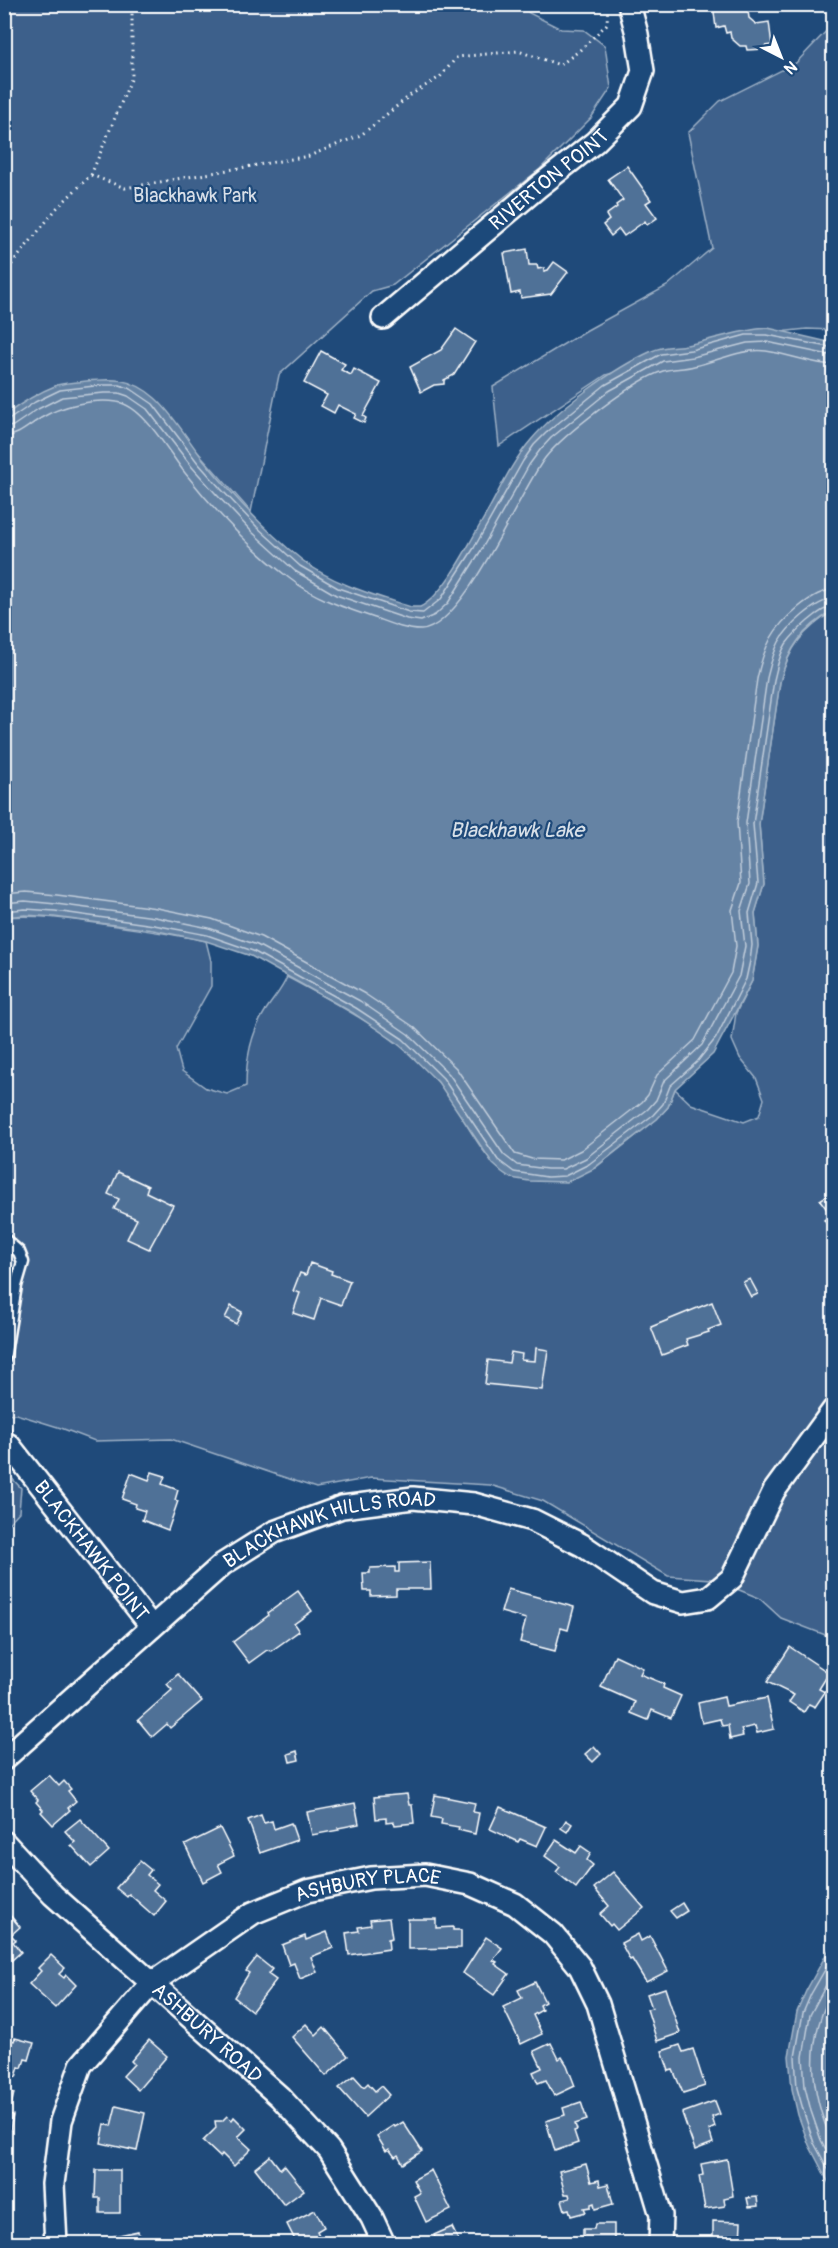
<svg xmlns="http://www.w3.org/2000/svg" width="838" height="2248" font-family="Pangolin,sans-serif">
  <rect width="100%" height="100%" fill="#1f4a7a"/>
  <filter id="ink" filterUnits="userSpaceOnUse"><feTurbulence type="fractalNoise" baseFrequency=".0167" numOctaves="2"/><feDisplacementMap in="SourceGraphic" scale="12" xChannelSelector="R" yChannelSelector="G"/><feConvolveMatrix kernelMatrix="1 2 1 2 8 2 1 2 1" color-interpolation-filters="sRGB"/></filter>
  <g filter="url(#ink)">
    <g fill="#3c618b" stroke="#9eb0c5" stroke-width="1.5">
      <path d="M5 5H523L529 13 561 29 584 30 605 46 611 88 591 118 540 169 393 285 372 291 279 375 251 512 196 450 5 622Z"/>
      <path d="M833 24V330L807 329 732 337 606 375 499 446 493 387 587 330 667 286 712 248 688 133 720 101 796 63Z"/>
      <path d="M833 611V1638L781 1618 759 1598 712 1579 668 1576 543 1501 490 1485 371 1478 316 1488 171 1439 95 1441 61 1428 16 1414H5L4 917C40 914 75 920 110 925 142 930 174 934 206 941L211 961V986L176 1049 182 1071 206 1088 227 1094 246 1086C246 1062 251 1034 264 1013 272 1000 282 990 287 977 341 1006 396 1034 437 1081 464 1111 477 1156 511 1178L595 1168 657 1119 668 1107 675 1089 691 1104 744 1122 759 1116 764 1099 756 1078 740 1058 732 1040 736 1013 752 981 758 946 755 913 764 884 759 824 780 682C789 647 803 630 833 611Z"/>
      <path d="M4 1470 21 1488 19 1512 5 1527Z"/>
    </g>
    <g fill="#6583a4" stroke="#a3b5c8" stroke-width="1.5">
      <path d="M768 328 833 343V611C803 628 788 648 780 682L759 824 764 884 755 913 758 946 752 981 713 1054 675 1089 668 1107 657 1119 593 1169 567 1182 529 1181 511 1178 502 1172 493 1164 438 1082 399 1044 353 1013 251 956 206 941 153 930 54 917 25 915 5 917 4 416C20 404 37 393 55 386 62 383 70 383 78 382 109 379 129 375 155 398 174 415 187 439 203 459 232 495 266 531 302 560 333 584 374 595 411 607H420C443 596 468 546 481 523 497 496 510 464 531 440 557 409 614 368 652 351 663 346 675 347 687 345 716 339 738 330 768 328Z"/>
      <path d="M833 1942V2191L809 2145 798 2115 792 2089 789 2056 797 2012 806 1991Z"/>
    </g>
    <g fill="none" stroke-linecap="round" stroke-linejoin="round">
      <g stroke="#c1cddb" stroke-width="1.5">
        <path d="M4 420 10 419 35 402 60 390 103 385H120L131 389 153 404 198 463 221 489 257 527 300 566 338 588 409 612 423 613 441 599 474 548 523 461 534 445 546 433 605 385 661 354 691 350 746 335H767L834 348"/>
        <path d="M4 428 13 426 38 409 62 397 104 393H119L128 396 147 409 192 467 216 494 252 532 295 571 336 595 407 619 421 621 435 615 448 603 480 552 529 465 540 450 551 438 609 391 663 361 693 357 747 343 767 342 834 356"/>
        <path d="M4 437C19 436 29 425 41 418 61 406 94 398 117 402 144 406 169 453 185 473 215 511 251 549 289 578 314 598 345 608 375 618 389 623 405 630 421 630 464 628 519 492 545 458 564 434 634 380 663 371 673 368 684 369 694 366 718 361 742 348 766 351 789 354 810 364 834 365"/>
        <path d="M4 894 26 892 57 895 157 908 212 919 261 937 365 994 414 1027 456 1068 515 1154 532 1159 561 1160 581 1150 642 1102 648 1095 657 1075 695 1040 731 973 736 946 732 910 741 883 737 822 757 679C760 664 764 651 771 638 781 620 813 590 834 590"/>
        <path d="M4 903 25 901 56 904 155 917 209 928 257 945 360 1001 408 1034 449 1074 504 1155 517 1165 547 1169H563L586 1158 648 1109 656 1100 664 1081 702 1045 739 976 745 946 741 911 750 884 746 823 767 678C770 666 773 653 779 642 787 627 816 600 834 599"/>
        <path d="M4 911 25 909 55 911 154 925 207 935 253 951 356 1008 403 1039 443 1078 498 1160 514 1172 547 1177 565 1176 589 1164 653 1115 663 1104 670 1086 697 1062 716 1038 746 979 750 961 752 945 749 913 758 883 753 824 774 680C777 668 779 655 786 644 795 632 819 608 834 606"/>
        <path d="M834 1954 811 1994 803 2013 795 2057 797 2088 804 2113 814 2143 834 2180"/>
        <path d="M834 1970 810 2015 803 2057 805 2087 811 2111 821 2140 834 2165"/>
        <path d="M834 1988C805 2039 809 2093 834 2145"/>
      </g>
    </g>
    <g fill="#507197" stroke="#fff" stroke-width="1.5">
      <path d="M713 4H747L749 18 756 24 769 22 772 45 765 46V49L747 50 746 46H740L731 38 730 32 726 33 724 26 716 28Z"/>
      <path d="M627 166 651 200 646 203 657 218 647 225 645 221 624 236 619 229 611 236 603 225 609 220 606 215 617 207 616 205 623 200 608 179Z"/>
      <path d="M527 249 529 265H537L538 269 544 268V271L548 270 554 262 568 272 551 294 521 298 520 292 511 294 504 253Z"/>
      <path d="M456 329 475 342 454 375 444 380V384L434 385 421 392 410 367 441 350Z"/>
      <path d="M321 351 345 364 341 370 351 375 354 369 381 383 363 416 366 418 364 423 354 418 356 414 338 405 334 413 321 406 327 395 304 383Z"/>
      <path d="M118 1172 148 1186 146 1192 173 1205 149 1249 127 1239 137 1219 114 1209 119 1199 108 1194Z"/>
      <path d="M834 1191V1235L824 1220 831 1215 820 1200Z"/>
      <path d="M310 1263 332 1271 331 1274 350 1281 341 1305 321 1298 314 1320 293 1313 300 1293 293 1291 300 1273 306 1275Z"/>
      <path d="M750 1279 758 1294 751 1297 743 1282Z"/>
      <path d="M712 1302 721 1325 708 1330 709 1332 686 1339 688 1345 662 1355 651 1327Z"/>
      <path d="M231 1306 242 1312 236 1324 225 1318Z"/>
      <path d="M536 1348 548 1350 542 1390 485 1384 488 1360 509 1363 511 1352 522 1354 521 1360 535 1361Z"/>
      <path d="M152 1472 165 1476 162 1484 178 1490 175 1500 178 1501 168 1530 142 1520 145 1511 135 1508 136 1504 122 1499 131 1473 149 1480Z"/>
      <path d="M430 1562 431 1589H396V1595L371 1596V1591H364L363 1573H370V1568L395 1567V1572H399V1563Z"/>
      <path d="M508 1589 574 1607 568 1630 561 1628 555 1651 520 1642 526 1619 501 1612Z"/>
      <path d="M298 1591 312 1611 294 1624 299 1631 271 1651 267 1650 249 1663 233 1642 269 1615 268 1613Z"/>
      <path d="M790 1647 829 1673 819 1689 825 1692 815 1707 809 1704 804 1712 789 1702 794 1695 767 1682Z"/>
      <path d="M615 1655 643 1668 640 1674 664 1684 663 1688 681 1696 671 1718 652 1710 648 1720 631 1713 635 1702 601 1687Z"/>
      <path d="M178 1674 202 1701 170 1728 167 1724 152 1737 138 1720 172 1690 167 1684Z"/>
      <path d="M724 1697 726 1706 767 1698 774 1729 757 1733 755 1726 741 1729 743 1736 730 1739 728 1725 722 1726 720 1719 702 1723 698 1703Z"/>
      <path d="M594 1746 601 1754 593 1762 585 1754Z"/>
      <path d="M297 1751 299 1760 290 1762 288 1754Z"/>
      <path d="M49 1775 59 1786 64 1781 71 1789 68 1791 76 1801 68 1808 70 1810 53 1825 41 1812 43 1810 36 1802 38 1800 30 1791Z"/>
      <path d="M407 1794 409 1805H412L414 1823 395 1825 394 1822 386 1823V1818L376 1819 374 1797Z"/>
      <path d="M435 1795 475 1803 473 1812 479 1813 475 1834 458 1830 459 1827 441 1824 442 1819 431 1817Z"/>
      <path d="M355 1803 359 1824 338 1828 339 1830 312 1835 307 1812Z"/>
      <path d="M500 1807 546 1827 537 1846 520 1839 518 1842 490 1829Z"/>
      <path d="M261 1815 264 1823 272 1821 274 1829 291 1823 297 1840 260 1853 248 1820Z"/>
      <path d="M80 1819 109 1851 91 1867 71 1845 75 1842 65 1831Z"/>
      <path d="M566 1820 572 1824 567 1832 561 1828Z"/>
      <path d="M220 1828 234 1856 218 1864 222 1872 203 1882 185 1845Z"/>
      <path d="M556 1840 576 1853 581 1846 591 1853 587 1860 593 1865 576 1888 556 1872 560 1867 545 1856Z"/>
      <path d="M140 1861 151 1870 147 1875 158 1884 153 1890 166 1901 154 1916 129 1894 127 1897 116 1888Z"/>
      <path d="M613 1872 644 1908 617 1930 612 1924 610 1926 600 1914 609 1906 594 1888Z"/>
      <path d="M682 1903 687 1911 676 1918 670 1911Z"/>
      <path d="M9 1914 20 1927 11 1935 16 1940 13 1942 21 1952 4 1967V1917Z"/>
      <path d="M389 1918 392 1938 388 1939 389 1949 349 1955 346 1933 359 1931 358 1927 371 1925 370 1920Z"/>
      <path d="M408 1919H436V1928L453 1927V1930H461V1948L408 1949Z"/>
      <path d="M327 1932 333 1948 311 1957 317 1972 300 1979 294 1963 289 1965 282 1945 305 1936 306 1940Z"/>
      <path d="M638 1934 641 1941 650 1936 668 1971 646 1982 632 1959 630 1960 621 1943Z"/>
      <path d="M486 1937 502 1948 493 1960 497 1962 495 1964 509 1974 494 1995 463 1973Z"/>
      <path d="M51 1955 65 1968 59 1974 64 1978 66 1975 76 1985 55 2008 29 1984 41 1971 38 1968Z"/>
      <path d="M257 1957 272 1969 268 1974 276 1980 252 2011 234 1997 249 1973 246 1971Z"/>
      <path d="M535 1982 545 2002 540 2005 542 2010 533 2015 542 2034 521 2044 503 2007 522 1998 518 1990Z"/>
      <path d="M665 1988 680 2033 657 2041 647 2009 652 2008 647 1994Z"/>
      <path d="M306 2024 316 2035 324 2027 348 2056 326 2076 292 2037Z"/>
      <path d="M15 2038 34 2043 29 2060 25 2059 22 2068 19 2067 16 2077 4 2074V2039L14 2041Z"/>
      <path d="M149 2040 167 2056 138 2090 123 2076 134 2064 131 2061Z"/>
      <path d="M551 2043 559 2059 562 2057 567 2065 575 2086 554 2096 546 2080 538 2083 533 2072 542 2068 534 2051Z"/>
      <path d="M680 2045 683 2052 693 2049 705 2086 683 2093 673 2070 669 2071 662 2051Z"/>
      <path d="M354 2076 364 2087 368 2083 375 2091 381 2086 389 2095 365 2117 339 2088Z"/>
      <path d="M4 2091 14 2093 9 2114 13 2115 8 2141H4Z"/>
      <path d="M715 2101 720 2114 712 2117 715 2127 709 2130 713 2143 695 2150 682 2113Z"/>
      <path d="M581 2102 587 2120 575 2124 577 2130 574 2131 578 2143 555 2151 546 2121 565 2115 563 2108Z"/>
      <path d="M116 2106 145 2113 137 2151 101 2143 105 2124 111 2126Z"/>
      <path d="M227 2116 232 2120 234 2117 246 2129 238 2137 251 2149 234 2166 222 2154 220 2157 203 2141 216 2128 215 2121H222Z"/>
      <path d="M403 2122 422 2151 403 2164 398 2155 395 2157 389 2149 386 2151 377 2136 394 2125 395 2127Z"/>
      <path d="M270 2156 280 2169 284 2165 304 2190 284 2205 255 2168Z"/>
      <path d="M727 2159 733 2196 724 2198 725 2206 705 2209 699 2176 703 2175 701 2164Z"/>
      <path d="M586 2164 591 2182 599 2180 600 2186 608 2184 613 2204 595 2209 594 2203 591 2204V2207L584 2208 586 2212 571 2216 569 2209 565 2210 562 2200 570 2198 569 2194H565L559 2171Z"/>
      <path d="M96 2170H120V2213H100V2198H95Z"/>
      <path d="M431 2170 451 2210 426 2222 414 2196 420 2193 413 2180Z"/>
      <path d="M757 2197 758 2206 749 2207 747 2198Z"/>
      <path d="M315 2210 324 2227 317 2231 323 2244H297L287 2224Z"/>
      <path d="M713 2221 741 2222 740 2244H713Z"/>
      <path d="M595 2224H614V2242L583 2244V2229H594Z"/>
      <path d="M452 2227 460 2244H437L434 2235Z"/>
      <path d="M138 2231 141 2244H115L114 2236Z"/>
    </g>
    <g fill="none" stroke-linecap="round" stroke-linejoin="round">
      <g stroke="#fff" stroke-width="15">
        <g id="lane">
          <path d="M4 1239 19 1252 23 1262 16 1286 4 1359"/>
          <path d="M4 1428 9 1445"/>
        </g>
      </g>
      <g stroke="#fff" stroke-width="26">
        <g id="street">
          <path id="s1" d="M383 318 538 187 595 142 631 106 643 71 637 34 629 4"/>
          <path id="s2" d="M9 1445 152 1627"/>
          <path id="s3" d="M4 1759 223 1564 274 1532 342 1507 413 1498 474 1504 532 1520 582 1545 653 1593 683 1602 708 1598 732 1578 774 1491 834 1409"/>
          <path id="s4" d="M4 1842 53 1895 280 2097 329 2150 372 2218 384 2244"/>
          <path id="s5" d="M56 2244 53 2184 61 2121 81 2065 152 1983 253 1913 307 1891 371 1878 425 1875 470 1884 515 1904 553 1934 580 1967 598 2004 661 2215 660 2244"/>
        </g>
      </g>
      <g stroke="#fff" stroke-width="3" stroke-dasharray="1.5 4.5" stroke-linecap="butt">
        <path d="M91 175 125 188 309 156 361 135 412 94 440 77 457 57 518 51 560 65 579 51 607 24 608 4"/>
        <path d="M4 274 57 208 91 175 132 77V4"/>
      </g>
      <use href="#lane" stroke="#1f4a7a" stroke-width="10"/>
      <use href="#street" stroke="#1f4a7a" stroke-width="21"/>
    </g>
  </g>
  <g text-anchor="middle" stroke-width="4.5" stroke-linejoin="round" paint-order="stroke">
    <g font-size="20" fill="#fff" stroke="#1f4a7a">
      <text dy="7" stroke="none"><textPath href="#s1" startOffset="216">RIVERTON POINT</textPath></text>
      <text dy="7" stroke="none"><textPath href="#s3" startOffset="408">BLACKHAWK HILLS ROAD</textPath></text>
      <text dy="7" stroke="none"><textPath href="#s2" startOffset="134">BLACKHAWK POINT</textPath></text>
      <text dy="7" stroke="none"><textPath href="#s5" startOffset="534">ASHBURY PLACE</textPath></text>
      <text dy="7" stroke="none"><textPath href="#s4" startOffset="279">ASHBURY ROAD</textPath></text>
    </g>
    <g font-size="20" fill="#d8dfe8" stroke="#1f4a7a">
      <text x="195" y="202">Blackhawk Park</text>
    </g>
    <g font-size="21" font-style="italic" fill="#d8e0e8" stroke="#1f4a7a">
      <text x="517" y="837">Blackhawk Lake</text>
    </g>
  </g>
  <rect width="838" height="2248" fill="none" stroke="#1f4a7a" stroke-width="24"/>
  <rect x="12" y="12" width="814" height="2224" fill="none" stroke="#fff" stroke-width="2" filter="url(#ink)"/>
  <g transform="translate(781 57) rotate(138)" stroke="#1f4a7a" stroke-width="4.5" paint-order="stroke">
  <path d="M0-4.5L10 22L0 15L-10 22Z" fill="#ffffff"/>
  <text y="-9" font-size="16" font-weight="bold" text-anchor="middle" fill="#ffffff">N</text>
  </g>
</svg>
